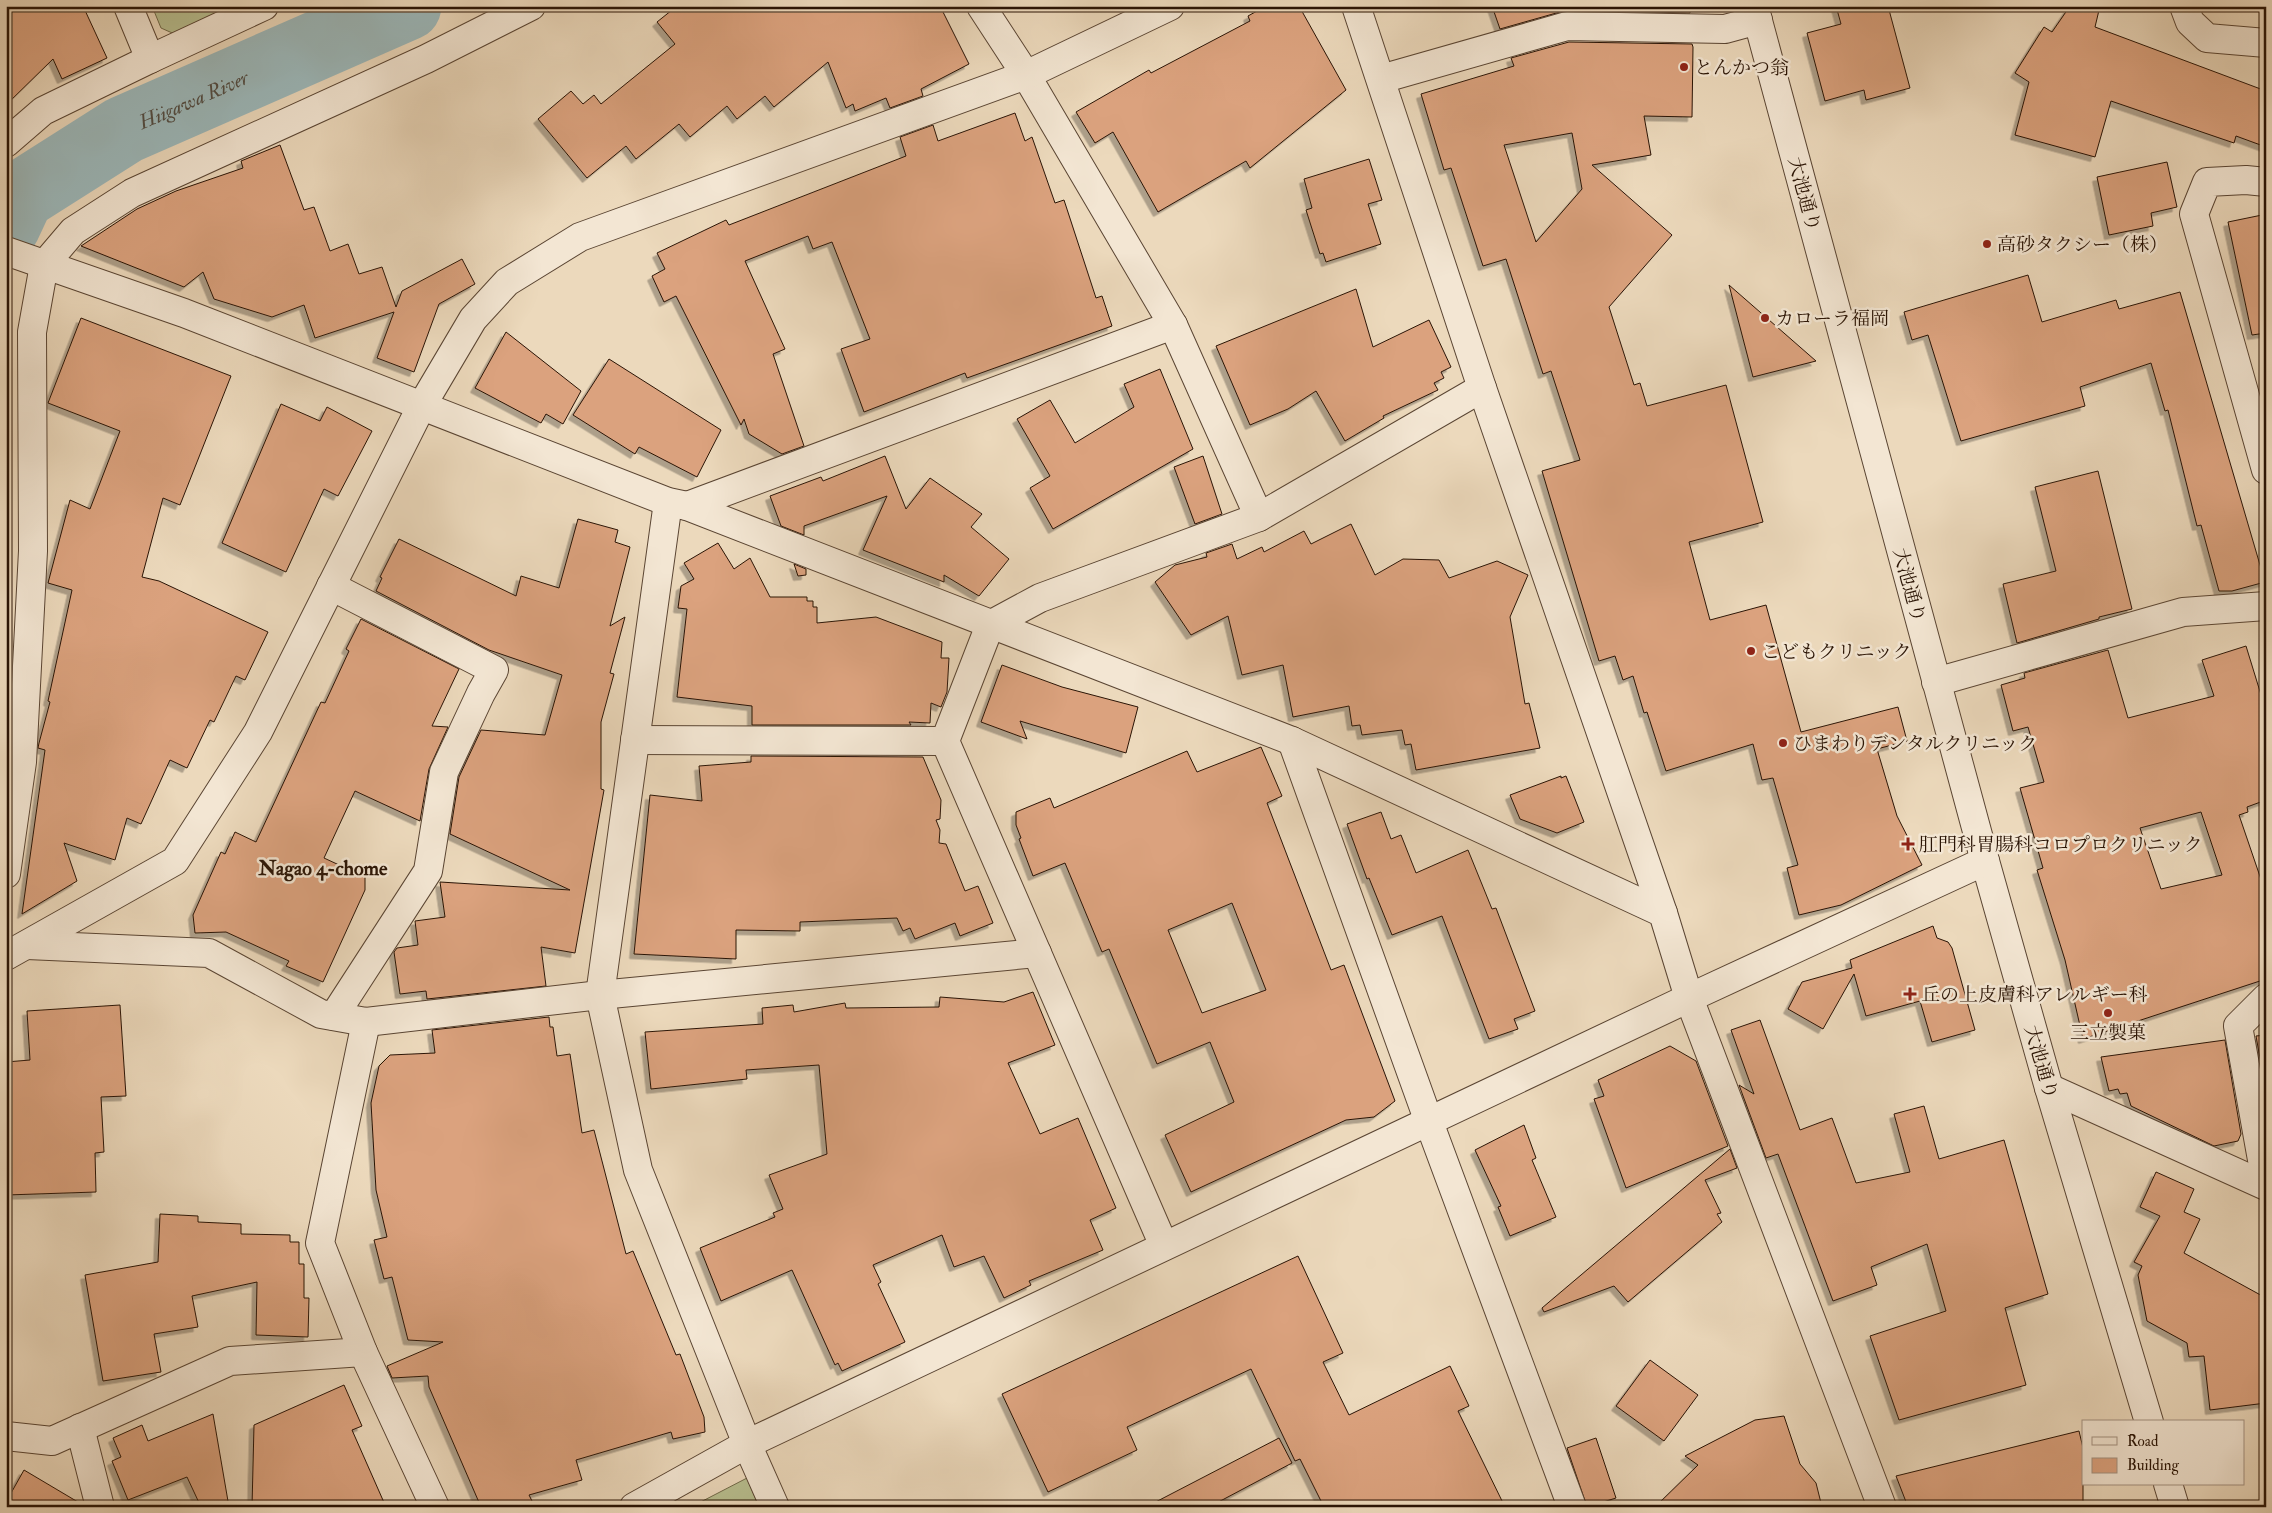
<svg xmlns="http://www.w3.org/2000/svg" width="2272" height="1513" font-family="'IM FELL Double Pica','Noto Serif JP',serif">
  <defs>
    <filter id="shadow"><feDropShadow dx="-4.5" dy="4.5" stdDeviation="0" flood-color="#0004"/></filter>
  </defs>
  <rect width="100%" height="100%" fill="#ecd9bc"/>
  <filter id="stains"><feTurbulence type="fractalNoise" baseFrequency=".004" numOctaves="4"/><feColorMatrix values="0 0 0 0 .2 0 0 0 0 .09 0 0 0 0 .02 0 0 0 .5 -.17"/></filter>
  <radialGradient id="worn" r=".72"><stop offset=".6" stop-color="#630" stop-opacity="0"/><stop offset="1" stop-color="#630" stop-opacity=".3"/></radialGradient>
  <g fill="#b8bf90" stroke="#716a4a">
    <path d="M152 6H238L179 36 161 28Z"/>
    <path d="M747 1478 759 1507H691Z"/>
  </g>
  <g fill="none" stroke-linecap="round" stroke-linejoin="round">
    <path stroke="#9cb8ba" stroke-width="69" id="s1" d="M6 226 20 196 124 130 407 6"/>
  </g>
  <g fill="#dba27e" stroke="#2a1405" fill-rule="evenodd" filter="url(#shadow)">
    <path d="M6 6H83L107 58 62 79 53 59 6 105Z"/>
    <path d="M677 6H940L969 64 921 89 923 96 890 108 886 98 855 111 853 104 846 108 828 62 774 107 765 96 737 119 727 106 690 137 679 124 636 159 626 146 587 178 538 119 571 91 583 104 594 95 601 104 675 44 657 22Z"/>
    <path d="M1266 6H1299L1346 90 1250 168 1246 161 1158 212 1113 132 1095 143 1076 112 1149 70 1151 73 1250 21 1248 16Z"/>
    <path d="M1492 6H1690V13L1567 10 1500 29Z"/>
    <path d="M1836 6H1888L1910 88 1866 100 1864 90 1825 101 1807 33 1841 24Z"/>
    <path d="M2070 6H2100L2095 27 2266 91V147L2236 136 2234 143 2111 101 2095 157 2015 135 2029 82 2015 73 2044 27 2052 32Z"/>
    <path d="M1569 42 1692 44 1693 47 1692 117 1644 116 1651 155 1592 165 1672 235 1609 307 1634 385 1640 383 1647 406 1726 385 1763 522 1689 542 1710 620 1766 605 1801 732 1898 707 1907 741 1877 749 1897 816 1922 865 1841 905 1799 915 1787 868 1798 865 1773 778 1762 780 1753 744 1666 771 1647 712 1644 713 1633 676 1623 680 1615 656 1599 661 1542 471 1580 460 1551 371 1543 374 1506 259 1483 266 1451 168 1444 170 1421 94 1514 66 1511 58ZM1572 133 1582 189 1536 242 1504 145Z"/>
    <path d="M1015 113 1025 141 1032 137 1055 203 1064 200 1096 298 1102 296 1112 326 967 378 965 373 864 412 841 349 870 339 832 242 813 249 808 236 745 261 785 349 773 354 804 446 782 454 749 434 744 419 741 425 676 296 664 302 652 276 665 269 657 253 726 220 729 225 906 156 900 137 933 125 938 141Z"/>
    <path d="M280 145 304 210 314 207 330 251 348 244 359 274 382 267 396 307 402 291 462 259 475 284 439 304 414 372 377 358 394 312 315 338 304 305 272 317 214 299 203 272 184 287 81 246 137 209 176 191 243 168 241 161Z"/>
    <path d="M1369 159 1382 200 1368 204 1381 244 1326 262 1323 253 1320 254 1306 210 1312 208 1304 179Z"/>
    <path d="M2167 162 2177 207 2151 213 2153 226 2109 235 2097 177Z"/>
    <path d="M2262 215 2266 234V333L2252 335 2228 222Z"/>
    <path d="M2028 275 2042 322 2116 300 2119 309 2180 292 2265 582 2232 591H2219L2201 525 2197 526 2168 410 2165 411 2151 363 2080 387 2085 406 1961 441 1928 335 1912 340 1904 312Z"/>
    <path d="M1729 285 1816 361 1753 377Z"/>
    <path d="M1356 289 1373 347 1429 320 1451 367 1441 372 1444 378 1434 383 1438 390 1383 416 1384 418 1345 441 1316 391 1288 409 1250 425 1216 346Z"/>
    <path d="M81 318 231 376 180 505 163 498 142 577 159 581 268 632 245 680 236 676 214 722 210 720 187 768 170 760 141 824 127 818 115 860 64 843 77 881 22 914 45 750 38 748 39 743 50 702 48 701 72 590 48 583 70 500 90 509 120 431 48 403Z"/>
    <path d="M506 332 581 391 563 424 546 414 541 423 475 388Z"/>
    <path d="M609 359 721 430 697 477 639 447 635 454 573 415Z"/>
    <path d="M1160 369 1193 449 1053 529 1030 488 1050 476 1017 419 1050 400 1075 443 1134 407 1124 384Z"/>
    <path d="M281 404 320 421 327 407 372 431 338 496 324 489 286 572 222 543Z"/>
    <path d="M885 456 906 509 930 478 982 514 971 527 1009 559 979 596 944 575V582L863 550 887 496 804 526V535L781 526 770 496 821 477 823 481Z"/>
    <path d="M1203 456 1222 514 1195 524 1174 467Z"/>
    <path d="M2098 471 2132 609 2099 617V619L2017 643 2003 584 2056 571 2035 487Z"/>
    <path d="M578 519 618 530 615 542 630 547 610 626 625 617 610 673 614 674 601 722V789L604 790 575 953 541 947 546 986 427 999 426 991 400 994 394 952 397 948 418 945 415 921 445 917 440 882 570 890 450 834 459 777 481 730 545 735 562 675 489 650 376 591 382 578 380 577 399 539 516 596 521 576 559 588Z"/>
    <path d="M1351 524 1375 575 1403 559 1439 560 1449 578 1497 561 1528 575 1510 617 1525 704 1529 703 1540 748 1416 770 1411 744 1405 745 1402 730 1362 735 1360 725 1352 726 1349 706 1293 717 1283 665 1242 675 1228 616 1191 635 1155 582 1175 565 1207 557 1206 553 1232 544 1237 559 1262 547 1264 552 1304 531 1311 544Z"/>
    <path d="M718 543 734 569 750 558 770 597H807V601H813V607H817V623L876 617 942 642 941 658H949L947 692 941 707 931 703 930 723 909 722 911 725H752V706L677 697 687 609 678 608 681 586 694 579 684 563Z"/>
    <path d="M794 564 806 569V575L798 576Z"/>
    <path d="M361 619 459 669 432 726 448 727 429 769 420 821 355 791 324 858 365 877V890L323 982 286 966 289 961 226 932 195 933 193 915 221 852 225 854 235 832 256 842 321 702 325 703 349 651 346 649Z"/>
    <path d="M2246 646 2266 711V800L2247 807 2248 812 2239 815 2266 894V979L2083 1039 2065 960 2037 870 2043 868 2020 788 2044 782 2028 727 2013 731 2001 685 2025 678 2024 673 2108 650 2128 718 2214 696 2202 660ZM2201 812 2222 875 2161 889 2140 828Z"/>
    <path d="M1002 665 1062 687 1138 707 1126 753 1020 721 1027 739 981 722Z"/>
    <path d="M1261 747 1282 796 1267 803 1331 970 1344 965 1395 1101 1374 1117 1346 1120 1191 1192 1165 1135 1234 1102 1210 1042 1157 1064 1109 949 1102 952 1065 863 1033 876 1019 839 1021 838 1016 825V812L1050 798 1054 808 1187 751 1197 772ZM1232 903 1266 990 1202 1013 1168 930Z"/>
    <path d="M751 756 923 757 941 800 940 819 936 820 940 830 939 843 946 844 965 891 978 886 993 923 960 936 955 923 915 939 910 928 903 931 897 918 800 922V931L736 930V959L634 954 650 795 702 801 699 766 751 762Z"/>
    <path d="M1561 776V778L1566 776 1584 822 1557 833 1520 819 1510 795Z"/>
    <path d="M1381 812 1391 839 1401 835 1416 873 1468 850 1492 909 1496 908 1535 1011 1514 1019 1518 1029 1489 1039 1442 916 1392 935 1369 878 1367 879 1347 824Z"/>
    <path d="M1933 926 1937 938 1948 942 1952 948 1975 1030 1932 1042 1920 1001 1866 1016 1854 974 1823 1029 1788 1009 1802 982 1852 968 1850 960Z"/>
    <path d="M1033 992 1055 1045 1008 1063 1040 1134 1078 1118 1116 1208 1090 1220 1103 1250 1029 1281 1031 1285 1004 1298 984 1256 954 1267 942 1235 873 1265 881 1282 878 1284 905 1342 842 1371 838 1363 835 1365 792 1270 721 1301 700 1248 775 1217 773 1213 783 1209 769 1175 827 1154 819 1065 746 1070 747 1079 651 1089 645 1032 763 1024 762 1008 793 1005 794 1012 845 1003 846 1008 939 1007 940 997 1004 1002Z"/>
    <path d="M120 1005 126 1096 101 1097 104 1152 95 1153 96 1192 6 1195V1062L30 1060 27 1011Z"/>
    <path d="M549 1017 550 1027H553L557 1056 570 1054 582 1133 594 1130 626 1254 633 1251 676 1355 680 1354 704 1417 705 1432 673 1439 671 1432 576 1460 582 1480 529 1495 535 1507H481L429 1387 428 1376 392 1378 387 1366 443 1342 408 1340 392 1277 384 1279 374 1240 387 1237 376 1190 371 1103 379 1066 390 1055 435 1053 432 1030Z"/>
    <path d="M1760 1020 1800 1130 1832 1118 1856 1183 1910 1172 1894 1114 1924 1106 1939 1159 2004 1140 2048 1294 2005 1308 2026 1385 1899 1420 1870 1336 1946 1311 1927 1244 1871 1267 1877 1285 1833 1301 1778 1154 1766 1158 1739 1085 1754 1094 1731 1030Z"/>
    <path d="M2266 1035V1084L2265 1086 2256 1036Z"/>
    <path d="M2225 1040 2241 1134 2238 1141 2214 1146 2131 1106 2127 1093 2120 1094 2118 1089 2109 1091 2101 1057Z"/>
    <path d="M1670 1046 1696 1061 1728 1146 1626 1188 1594 1099 1604 1096 1598 1080Z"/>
    <path d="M1524 1125 1536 1158 1532 1160 1556 1217 1510 1236 1498 1207 1501 1206 1475 1150Z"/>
    <path d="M1730 1149 1737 1168 1705 1180 1721 1213 1717 1214 1722 1222 1628 1302 1614 1286 1544 1312 1542 1308Z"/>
    <path d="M2156 1172 2194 1189 2184 1212 2200 1219 2184 1253 2266 1298V1403L2210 1410 2204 1356 2189 1357 2187 1343 2147 1321 2138 1275 2142 1266 2134 1262 2160 1216 2140 1207Z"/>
    <path d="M160 1214 198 1216V1222L241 1224V1234L290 1235V1242H299V1264H304V1298H309L308 1337 256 1335 257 1282 192 1296 198 1327 154 1334 161 1372 103 1381 85 1275 158 1262Z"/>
    <path d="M1298 1256 1343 1353 1323 1362 1349 1415 1450 1366 1469 1406 1458 1411 1505 1507H1324L1300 1459 1295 1461 1251 1369 1127 1427 1137 1450 1048 1492 1002 1394Z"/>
    <path d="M1650 1360 1698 1395 1664 1441 1616 1406Z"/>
    <path d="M344 1385 362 1426 352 1430 386 1507H252L254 1425Z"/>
    <path d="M213 1414 229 1507H201L187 1477 128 1500 112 1461 121 1457 113 1438 142 1425 148 1441Z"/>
    <path d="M1784 1416 1800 1464 1816 1483 1822 1507H1655L1698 1465 1685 1456 1755 1420Z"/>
    <path d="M2079 1431 2083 1448V1507H1908L1896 1476Z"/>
    <path d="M1279 1438 1292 1463 1209 1507H1146Z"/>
    <path d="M1596 1438 1616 1498 1587 1507 1567 1448Z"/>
    <path d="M24 1470 83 1505 84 1507H6V1502Z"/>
  </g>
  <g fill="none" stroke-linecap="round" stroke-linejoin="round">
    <g stroke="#5a4533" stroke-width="30">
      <g id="minor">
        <path d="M981 6 1026 75 1173 325 1259 517"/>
        <path d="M1356 6 1482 388 1663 913"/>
        <path d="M1754 6 1985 861 2049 1088 2149 1422"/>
        <path d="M2184 6 2190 22 2207 38 2266 43"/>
        <path d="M150 59 264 6"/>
        <path d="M1381 79 1567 26 1725 29 1758 20"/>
        <path d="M6 143 43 111 150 59 128 6"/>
        <path d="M2266 182 2246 180 2207 182 2194 214 2266 470"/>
        <path d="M6 251 184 313 668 502 687 506 1292 741 1663 913 1689 998 1882 1507"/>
        <path d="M668 502 600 995 638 1170 747 1444 775 1507"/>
        <path d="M687 506 1173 325"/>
        <path d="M331 586 494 670 481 693 444 772 428 871 334 1016"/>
        <path d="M1936 682 2183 612 2266 606"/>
        <path d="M635 740 945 741"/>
        <path d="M1292 741 1429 1122 1572 1507"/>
        <path d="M6 874 22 762 33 551 32 332 44 265 73 231 132 193 426 59 531 6"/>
        <path d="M27 945 209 953 321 1014 366 1022 600 995 1037 953"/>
        <path d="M6 956 175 861 258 732 421 407 473 319 507 282 580 237 1026 75 1170 6"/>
        <path d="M2266 998 2238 1026 2266 1182"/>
        <path d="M366 1022 320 1243 363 1352 435 1507"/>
        <path d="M2049 1088 2266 1186"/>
        <path d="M1164 1246 945 741 990 625 1040 598 1259 517 1482 388"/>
        <path d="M80 1428 100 1507"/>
        <path d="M6 1436 52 1441 230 1361 363 1352"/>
        <path d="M2168 1484 2175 1507"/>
        <path d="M634 1507 747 1444 1689 998 1985 861"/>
      </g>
    </g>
    <use href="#minor" stroke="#f3e6d3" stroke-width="28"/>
  </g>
  <g fill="#8f2418" stroke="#f3e6d3" stroke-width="2">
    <circle cx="1684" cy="67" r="5"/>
    <circle cx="1987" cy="244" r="5"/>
    <circle cx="1765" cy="318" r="5"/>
    <circle cx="1751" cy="651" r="5"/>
    <circle cx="1783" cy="743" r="5"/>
    <path d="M1905.5 836.5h5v5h5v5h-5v5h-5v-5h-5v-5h5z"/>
    <path d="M1907.5 986.5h5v5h5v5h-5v5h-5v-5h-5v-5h5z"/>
    <circle cx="2108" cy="1013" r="5"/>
  </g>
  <g text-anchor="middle" stroke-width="5" stroke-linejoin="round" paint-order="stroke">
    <g font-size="19" fill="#2a1405" stroke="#f3e6d3" text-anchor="start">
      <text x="1694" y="74">とんかつ翁</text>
      <text x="1997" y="251">高砂タクシー（株）</text>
      <text x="1775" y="325">カローラ福岡</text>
      <text x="1761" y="658">こどもクリニック</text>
      <text x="1793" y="750">ひまわりデンタルクリニック</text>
      <text x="1919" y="851">肛門科胃腸科コロプロクリニック</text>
      <text x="1921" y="1001">丘の上皮膚科アレルギー科</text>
      <text x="2108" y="1039" text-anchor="middle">三立製菓</text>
    </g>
    <g font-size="19" fill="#2a1405" stroke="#f3e6d3">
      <text transform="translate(1805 194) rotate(75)" y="7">大池通り</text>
      <text transform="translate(1910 585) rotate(75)" y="7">大池通り</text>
      <text transform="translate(2042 1062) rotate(74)" y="7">大池通り</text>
    </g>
    <g font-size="20" font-style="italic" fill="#524d44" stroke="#f3e6d3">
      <text dy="7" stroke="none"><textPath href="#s1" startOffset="232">Hiigawa River</textPath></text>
    </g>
    <g font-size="20" font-weight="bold" fill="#2a1405" stroke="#f3e6d3">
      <text x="323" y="875">Nagao 4-chome</text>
    </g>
  </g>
  <rect width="2272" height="1513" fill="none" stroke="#ecd9bc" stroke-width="25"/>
  <rect x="8" y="8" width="2257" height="1498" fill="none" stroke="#2a1405" stroke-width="2.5"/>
  <rect x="12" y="12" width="2247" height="1488" fill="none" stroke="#2a1405"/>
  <rect x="2082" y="1420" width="162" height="65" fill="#f3e6d3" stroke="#a39281"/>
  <rect x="2092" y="1437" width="25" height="8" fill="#f3e6d3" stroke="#a39281"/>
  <text x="2127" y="1446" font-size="15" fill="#2a1405">Road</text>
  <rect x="2092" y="1458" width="25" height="15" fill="#dba27e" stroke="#a39281"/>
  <text x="2127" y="1470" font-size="15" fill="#2a1405">Building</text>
  <rect width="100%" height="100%" filter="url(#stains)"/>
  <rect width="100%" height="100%" fill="url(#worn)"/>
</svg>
